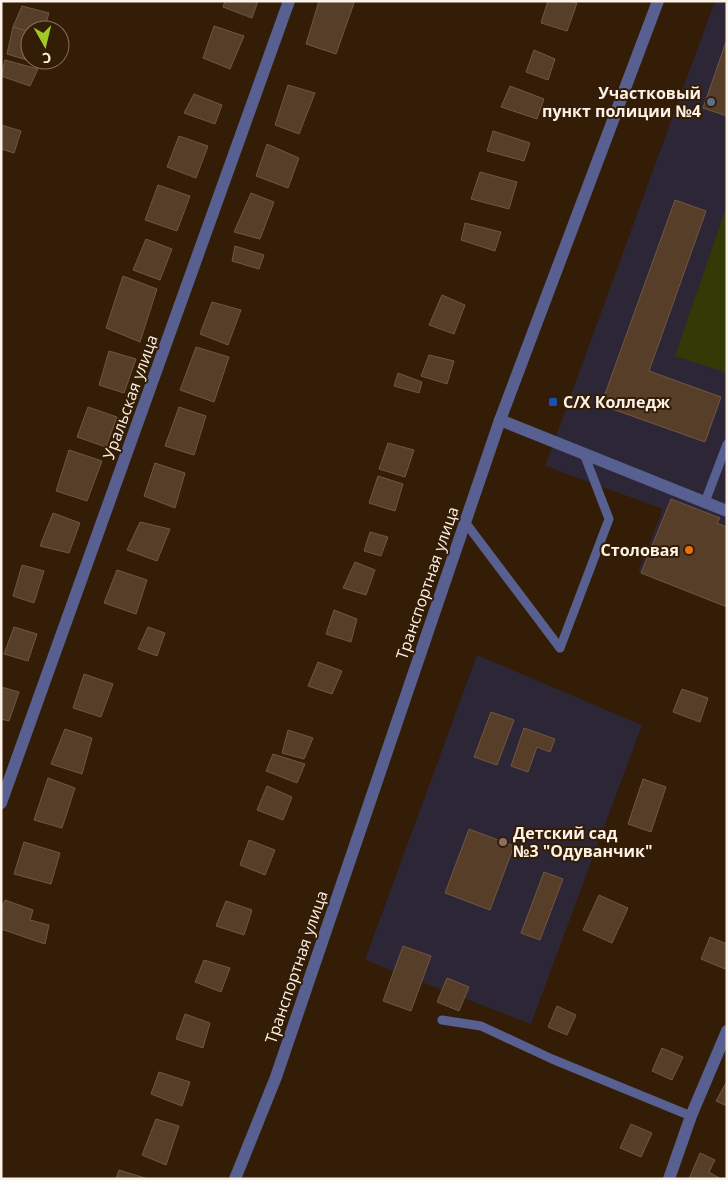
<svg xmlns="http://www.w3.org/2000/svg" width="728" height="1180" font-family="'Open Sans',sans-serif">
  <rect width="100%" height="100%" fill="#331d06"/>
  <g fill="#2d2636">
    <path d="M715 1H727V607L638 572 663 509 545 466Z"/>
    <path d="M477 655 642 725 531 1024 365 960Z"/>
  </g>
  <path fill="#333a05" d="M727 205V373L675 356Z"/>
  <g fill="#573e28" stroke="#715740">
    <path d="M225 1H258L252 18 223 7Z"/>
    <path d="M319 1H350L354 3 336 54 306 44Z"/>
    <path d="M548 1H568L577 3 567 31 541 23Z"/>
    <path d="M22 6 49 13 44 30H30V32L13 27Z"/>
    <path d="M214 26 244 36 230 69 203 58Z"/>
    <path d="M13 27 30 32V50L27 60 7 54Z"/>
    <path d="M727 39V116L703 108Z"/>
    <path d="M534 50 555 59 548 80 526 72Z"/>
    <path d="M5 60 38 69 30 86 1 76Z"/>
    <path d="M288 85 315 93 299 134 275 125Z"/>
    <path d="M510 86 544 99 537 119 501 107Z"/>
    <path d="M194 94 222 105 215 124 184 113Z"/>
    <path d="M1 125 21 131 14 153 1 149Z"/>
    <path d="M493 131 530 143 524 161 487 151Z"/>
    <path d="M179 136 208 146 196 178 167 167Z"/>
    <path d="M267 144 299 158 288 188 256 176Z"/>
    <path d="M480 172 517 182 509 209 471 199Z"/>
    <path d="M158 185 190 196 177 231 145 220Z"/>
    <path d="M251 193 274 202 260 239 234 232Z"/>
    <path d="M675 200 706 211 649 371 721 397 705 442 601 405Z"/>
    <path d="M465 223 501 232 495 251 461 240Z"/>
    <path d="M146 239 172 249 160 280 133 270Z"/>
    <path d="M235 246 264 255 259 269 232 261Z"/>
    <path d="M123 276 157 289 140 342 106 328Z"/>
    <path d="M442 295 465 305 454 334 429 325Z"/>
    <path d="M212 302 241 310 228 345 200 334Z"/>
    <path d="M196 347 229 357 214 402 180 390Z"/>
    <path d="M109 351 136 359 124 393 99 385Z"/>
    <path d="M429 355 454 361 447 384 421 376Z"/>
    <path d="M398 373 422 382 419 393 394 386Z"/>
    <path d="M88 407 117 417 106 447 77 437Z"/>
    <path d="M179 407 206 416 194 455 165 446Z"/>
    <path d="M388 443 414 450 405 477 379 469Z"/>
    <path d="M69 450 102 461 87 501 56 491Z"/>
    <path d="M155 463 185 473 175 508 144 496Z"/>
    <path d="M378 476 403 484 395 511 369 503Z"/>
    <path d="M671 499 720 518 717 523 727 527V607L641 573Z"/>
    <path d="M53 513 80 523 69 553 40 546Z"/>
    <path d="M140 522 170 529 157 561 127 550Z"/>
    <path d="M370 532 388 537 381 556 364 551Z"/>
    <path d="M355 562 375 570 366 595 343 588Z"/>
    <path d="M22 565 44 571 34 603 13 596Z"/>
    <path d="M117 570 147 580 136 614 104 603Z"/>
    <path d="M334 610 357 619 351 642 326 634Z"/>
    <path d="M14 627 37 634 28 661 4 654Z"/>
    <path d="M148 627 165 633 157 656 138 649Z"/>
    <path d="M318 662 342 671 332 694 308 686Z"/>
    <path d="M84 674 113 684 101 717 73 708Z"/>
    <path d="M1 687 19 692 9 721 1 719Z"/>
    <path d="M682 689 708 698 700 722 673 712Z"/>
    <path d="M491 712 514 720 497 765 474 757Z"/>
    <path d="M524 728 555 739 550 752 537 747 528 772 511 766Z"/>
    <path d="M65 729 92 738 82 774 51 764Z"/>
    <path d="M288 730 313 738 304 759 282 753Z"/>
    <path d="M273 754 305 764 297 783 266 771Z"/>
    <path d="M48 778 75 788 62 828 34 820Z"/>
    <path d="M643 779 666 787 651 832 628 824Z"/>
    <path d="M267 786 292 797 283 820 257 810Z"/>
    <path d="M469 829 514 846 490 910 445 893Z"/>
    <path d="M249 840 275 850 265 875 240 865Z"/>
    <path d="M24 842 60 853 51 884 14 874Z"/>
    <path d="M544 872 563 879 540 940 521 933Z"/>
    <path d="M599 895 628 908 612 943 583 930Z"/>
    <path d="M5 900 33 910 30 920 49 925 45 944 1 929V910Z"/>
    <path d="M226 901 252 910 244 935 216 926Z"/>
    <path d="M710 937 727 944V965L725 969 701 959Z"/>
    <path d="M403 946 431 956 411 1011 383 1001Z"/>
    <path d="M204 960 230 968 221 992 195 982Z"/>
    <path d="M447 978 469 987 459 1011 437 1002Z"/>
    <path d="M557 1006 576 1015 567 1035 548 1027Z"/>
    <path d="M185 1014 210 1023 203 1048 176 1039Z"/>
    <path d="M662 1048 683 1057 672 1080 652 1071Z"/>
    <path d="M159 1072 190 1082 182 1106 151 1094Z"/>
    <path d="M727 1081V1106L716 1101Z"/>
    <path d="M156 1119 179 1126 166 1165 142 1155Z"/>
    <path d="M631 1124 652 1133 641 1157 620 1148Z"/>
    <path d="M700 1153 715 1160 709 1172 721 1179H689Z"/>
    <path d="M119 1170 148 1179H116Z"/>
  </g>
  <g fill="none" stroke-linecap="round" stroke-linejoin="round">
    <g stroke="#585f91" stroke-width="9">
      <path d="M705 502 727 444"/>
      <path d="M465 522 560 648"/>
      <path d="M560 648 609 519 584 454"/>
      <path d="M442 1020 481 1026 552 1059 691 1116"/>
    </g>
    <g stroke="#585f91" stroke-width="12">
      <path d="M500 420 727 511"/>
      <path d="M1 803 289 1"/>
      <path d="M235 1179 276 1077 500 420 658 1"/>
      <path d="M669 1179 691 1116 727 1031"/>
    </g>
  </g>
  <circle fill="#5c6f8a" stroke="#331d06" stroke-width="2" cx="711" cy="102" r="5"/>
  <rect fill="#1a4fb4" stroke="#331d06" stroke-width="2" x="548" y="397" width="10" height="10" rx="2.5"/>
  <circle fill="#e8710a" stroke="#331d06" stroke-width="2" cx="689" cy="550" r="5"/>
  <circle fill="#8d6e63" stroke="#331d06" stroke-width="2" cx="503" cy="842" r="5"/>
  <g text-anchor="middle" stroke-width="4" stroke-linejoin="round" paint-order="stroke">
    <g font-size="16" font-weight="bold" fill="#fef2e7" stroke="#331d06" text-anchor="end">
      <text x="701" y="99">Участковый<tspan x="701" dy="18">пункт полиции №4</tspan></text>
      <text x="563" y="408" text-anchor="start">С/Х Колледж</text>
      <text x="679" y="556">Столовая</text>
      <text x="513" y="839" text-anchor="start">Детский сад<tspan x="513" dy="18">№3 "Одуванчик"</tspan></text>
    </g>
    <g font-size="16" fill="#fef2e7" stroke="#331d06">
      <text transform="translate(130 397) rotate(-70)" y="6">Уральская улица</text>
      <text transform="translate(427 583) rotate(-71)" y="6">Транспортная улица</text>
      <text transform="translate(296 967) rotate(-71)" y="6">Транспортная улица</text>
    </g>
  </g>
  <rect width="728" height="1180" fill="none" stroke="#fef2e7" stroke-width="5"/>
  <g transform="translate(45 45) rotate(172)"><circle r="24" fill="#331d06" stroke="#847260"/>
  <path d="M0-4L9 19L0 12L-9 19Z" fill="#a3c926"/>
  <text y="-8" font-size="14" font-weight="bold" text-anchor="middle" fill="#fef2e7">С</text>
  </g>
</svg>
